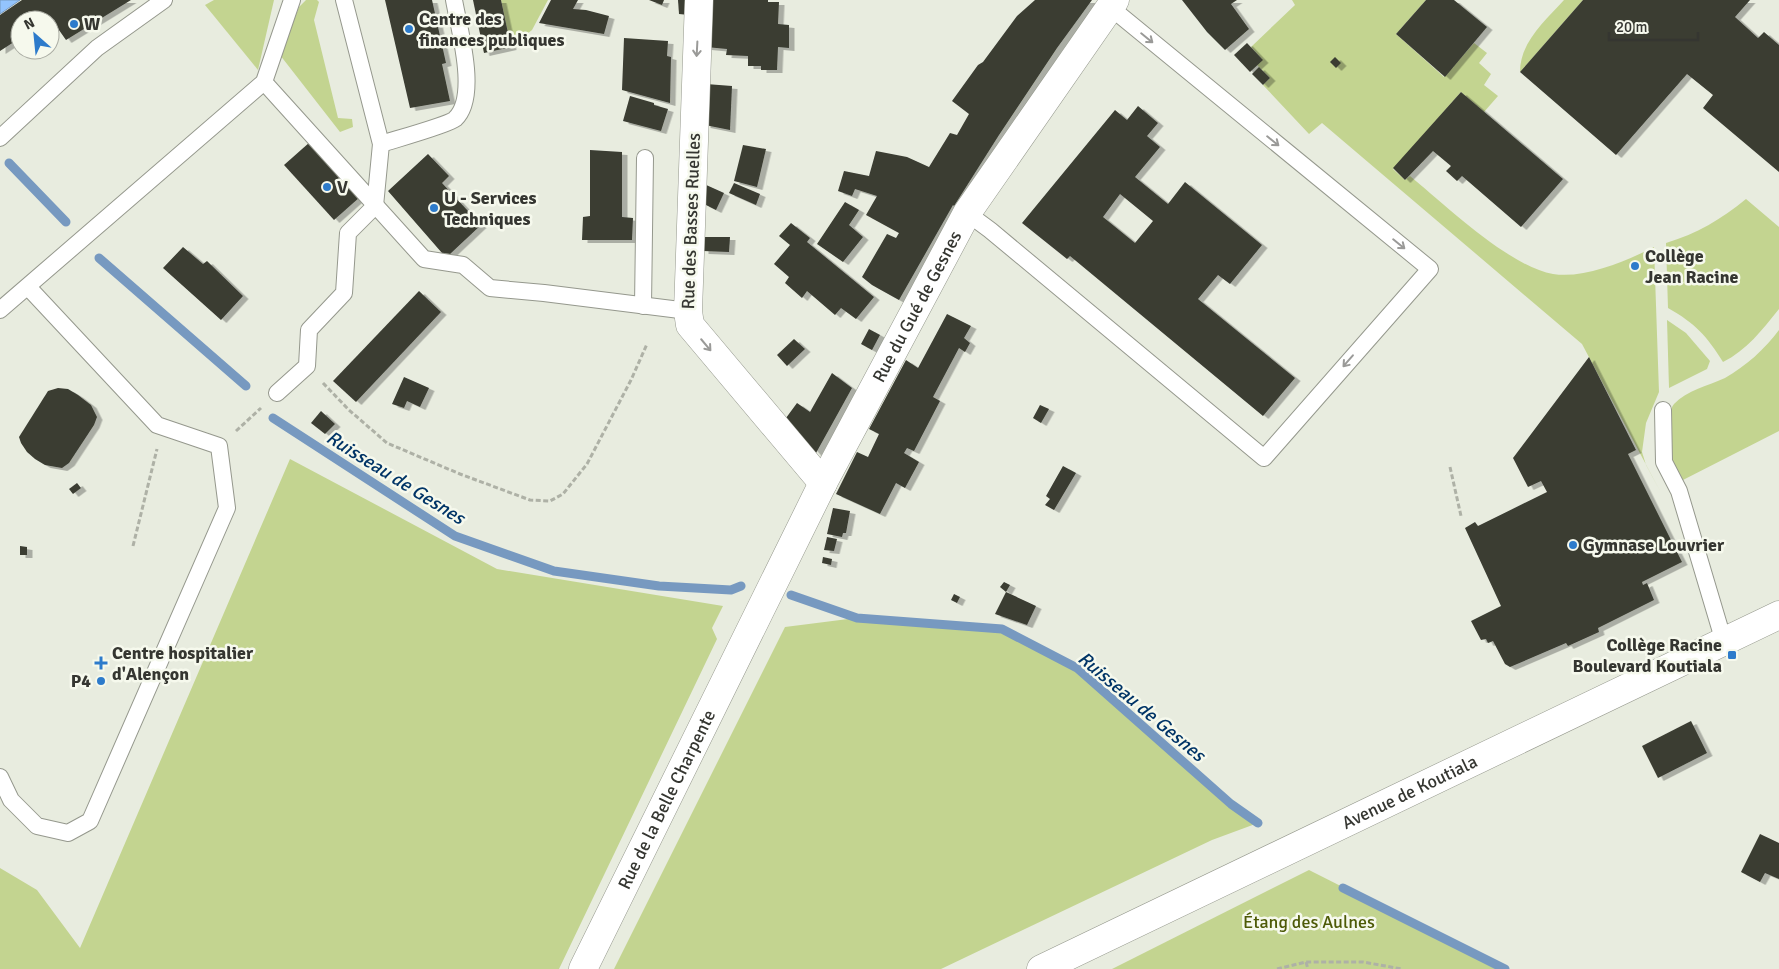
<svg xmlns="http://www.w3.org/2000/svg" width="1779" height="969" font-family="Signika,sans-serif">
  <defs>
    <filter id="shadow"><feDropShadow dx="5.5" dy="3" stdDeviation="0" flood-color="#0004"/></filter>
  </defs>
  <rect width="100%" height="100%" fill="#e8ecdf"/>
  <g fill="#c3d490">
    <path d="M214 0H274L258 70 205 5Z"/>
    <path d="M306 0H317L319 2 314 20 338 118 352 119 353 127 340 132 280 55 299 7Z"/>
    <path d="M501 0H548L532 30 511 47Z"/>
    <path d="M1292 0H1426L1396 34 1444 77 1474 43 1487 53 1479 63 1491 74 1484 85 1498 96 1484 112 1461 92 1393 169 1405 180 1410 176C1444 204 1510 267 1553 274 1585 279 1626 261 1654 247L1659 392 1646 423 1642 452 1646 465 1660 491 1582 344 1322 123 1309 134 1263 85 1270 78 1257 65 1262 59 1251 47 1295 5Z"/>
    <path d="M1564 0H1583L1520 72C1520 42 1545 21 1564 0Z"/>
    <path d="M1746 199 1779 227V309C1762 330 1747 350 1723 362 1706 335 1696 324 1668 308L1666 243C1696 234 1722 219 1746 199Z"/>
    <path d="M1667 320 1686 333 1710 361 1707 369 1669 388Z"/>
    <path d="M1779 330V431L1681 481C1678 475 1675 470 1673 464 1668 451 1665 415 1674 404 1687 390 1708 386 1725 378 1746 366 1765 349 1779 330Z"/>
    <path d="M290 459 497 569 723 606 712 628 717 639 559 969H0V868L37 890 80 948Z"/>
    <path d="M856 618 1001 629 1076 667 1231 804 1258 823 1212 840 941 969H614L785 627Z"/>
    <path d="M1309 870 1505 969H1112Z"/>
  </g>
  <path fill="#93c4fd" stroke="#7799c0" d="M0 0H20L0 14Z"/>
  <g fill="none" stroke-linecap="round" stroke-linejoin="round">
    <g stroke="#7799c0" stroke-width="9">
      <path d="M9 163 66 222"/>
      <path d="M99 258 246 386"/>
      <path d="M273 418 455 536 554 571 659 586 731 590 741 586"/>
      <path d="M791 595 857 618 1002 629 1077 668 1231 804 1258 823"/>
      <path d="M1343 888 1505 969"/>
    </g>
  </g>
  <g fill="#3a3c32" fill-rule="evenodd" filter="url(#shadow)">
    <path d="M22 0H131L66 40 54 23 50 26V20H20V38L0 51V15Z"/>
    <path d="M385 0H432L446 63 442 64 450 101 410 108Z"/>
    <path d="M473 0H501L511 47 484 53Z"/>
    <path d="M551 0H578L573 9 586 10 609 16 604 34 539 23Z"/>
    <path d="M649 0H664L662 5Z"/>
    <path d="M678 0H690L689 15 679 14Z"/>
    <path d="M707 0H768V2H779L778 24 789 25V48L778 47 777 70H761V66H748V56L726 55 727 49 706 47Z"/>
    <path d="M1035 0H1092L1057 48 999 135 954 206 953 205 899 300 872 285 862 277 887 234 896 238 899 233 866 215 877 196 855 189 852 196 838 191 844 171 869 176 876 151 907 157 929 167 950 133 957 135 969 114 952 101 978 65 983 62 1017 16Z"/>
    <path d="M1182 0H1237L1231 4 1249 29 1225 50 1207 32Z"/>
    <path d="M1426 0H1454L1487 27 1445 77 1396 34Z"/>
    <path d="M1583 0H1750L1735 17 1758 38 1764 32 1779 45V172L1703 108 1713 95 1687 74 1616 155 1520 72Z"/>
    <path d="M624 38 668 41 667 56 671 57 670 103 622 90Z"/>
    <path d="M1247 43 1263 60 1250 72 1234 55Z"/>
    <path d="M1335 57 1341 63 1336 68 1330 62Z"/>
    <path d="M1259 67 1270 78 1263 85 1252 74Z"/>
    <path d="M706 84 732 86 730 130 705 125Z"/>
    <path d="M1461 92 1563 179 1521 227 1462 176 1457 181 1446 171 1451 166 1433 151 1405 180 1393 168Z"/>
    <path d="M630 96 654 103V105L668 109 661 131 623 121Z"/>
    <path d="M1138 106 1158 123 1147 136 1160 147 1135 177 1168 204 1185 182 1262 245 1230 284 1218 275 1198 299 1295 378 1263 416 1070 256 1067 259 1022 223 1115 110 1127 120ZM1120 194 1153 221 1135 243 1103 217Z"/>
    <path d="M310 142 360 197 334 220 284 165Z"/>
    <path d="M743 145 766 149 757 187 734 181Z"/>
    <path d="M590 150 622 152V217L633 218 632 240H582L583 217 590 216Z"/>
    <path d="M428 154 449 176 442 183 481 225 450 254 442 253 388 191Z"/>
    <path d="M734 183 760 194 756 205 729 193Z"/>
    <path d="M704 184 724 193 716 210 704 204Z"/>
    <path d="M845 202 859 210 849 225 863 237 843 262 817 244Z"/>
    <path d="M791 223 810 238 807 242 874 297 856 319 841 308 835 315 807 291 802 298 785 283 789 277 774 264 790 245 779 236Z"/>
    <path d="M703 237H730L729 252 703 251Z"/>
    <path d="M183 247 203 264 207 261 243 296 221 320 163 268Z"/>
    <path d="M419 291 441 312 356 402 333 381Z"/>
    <path d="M947 314 971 326 964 338 970 343 965 352 959 348 933 397 940 401 914 451 907 448 904 453 919 462 905 488 896 483 880 514 836 494 857 452 868 457 879 434 869 429 906 360 918 368Z"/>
    <path d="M869 329 880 335 872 350 861 344Z"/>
    <path d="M794 339 805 349 787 366 777 355Z"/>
    <path d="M1589 357 1636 450 1628 454 1682 562 1642 582 1643 585 1647 583 1654 600 1598 628 1599 632 1568 646 1566 643 1510 667 1505 664 1493 641 1488 643 1486 639 1481 640 1471 621 1501 606 1465 528 1475 522 1478 526 1547 492 1541 481 1528 487 1513 458Z"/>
    <path d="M832 373 852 388 816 453 786 418 797 403 810 412Z"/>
    <path d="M404 377 429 388 420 407 407 401 404 408 392 404Z"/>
    <path d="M58 388 68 389 78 395 91 405 97 417 94 425 69 463 62 468 45 465 35 459 27 452 21 443 19 437 48 391Z"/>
    <path d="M1040 405 1049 409 1041 423 1033 418Z"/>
    <path d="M321 411 335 424 325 434 311 423Z"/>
    <path d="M1063 466 1076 473 1054 510 1045 505 1050 499 1046 496Z"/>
    <path d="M77 483 81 488 73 494 69 489Z"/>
    <path d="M833 508 850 511 846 533H843L842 537 827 534Z"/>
    <path d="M827 537 837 539 834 551 824 550Z"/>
    <path d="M20 546 27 547V555H20Z"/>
    <path d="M823 557 832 559 831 565 822 563Z"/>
    <path d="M1004 582 1010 585 1006 592 1000 587Z"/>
    <path d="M1006 592 1036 606 1027 625 995 614Z"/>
    <path d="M954 594 960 597 957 603 951 600Z"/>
    <path d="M1691 721 1707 753 1658 778 1642 746Z"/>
    <path d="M1760 834 1779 843V879L1765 873 1760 882 1741 872Z"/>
  </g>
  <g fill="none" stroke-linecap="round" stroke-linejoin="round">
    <g stroke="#95988d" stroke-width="18">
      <g id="lane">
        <path d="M264 82 424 259 463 265 490 288 544 293 688 311"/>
        <path d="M0 138 97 48 164 0"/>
        <path d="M381 144C393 140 448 125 455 119 479 97 459 29 454 0"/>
        <path d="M967 213 990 230 1264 458 1430 269 1110 7"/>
        <path d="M643 306 645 158"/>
        <path d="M0 310 264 82 292 0"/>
        <path d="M277 393 307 366 309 330 344 293 348 233 375 206 381 144 344 0"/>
        <path d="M1663 410 1664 462 1679 491 1724 642"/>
        <path d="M0 777 11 800 37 826 68 833 90 821 227 508 219 446 157 425 28 287"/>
      </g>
    </g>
    <g stroke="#95988d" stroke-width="29">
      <path id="street" d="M699 0 688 311 690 325 823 483"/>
    </g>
    <g stroke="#95988d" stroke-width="29">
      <g id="secondary">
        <path id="s1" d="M583 969 823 483 967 213 1115 0"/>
      </g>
    </g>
    <g stroke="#95988d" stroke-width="29">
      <g id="primary">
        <path id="s2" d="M1041 969 1779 615"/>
      </g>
    </g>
    <g stroke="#aeb1a6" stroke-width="3" stroke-dasharray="5 2.5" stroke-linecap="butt">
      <path d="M323 383 349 410 387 443 460 474 530 500 550 501 563 494 587 464 631 380 647 344"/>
      <path d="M236 431 261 408"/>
      <path d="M1450 467 1461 516"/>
      <path d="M133 546 157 449"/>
      <path d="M1306 962 1308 969"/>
      <path d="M1277 969 1306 962H1363L1402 969"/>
    </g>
    <use href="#lane" stroke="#fff" stroke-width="16"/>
    <use href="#street" stroke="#fff" stroke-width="28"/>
    <use href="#secondary" stroke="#fff" stroke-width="28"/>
    <use href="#primary" stroke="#fff" stroke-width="28"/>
  </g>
  <defs><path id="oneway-shaft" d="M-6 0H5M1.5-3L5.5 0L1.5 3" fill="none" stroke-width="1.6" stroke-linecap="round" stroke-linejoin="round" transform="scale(1.25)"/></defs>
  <g stroke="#9a9a98">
    <use href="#oneway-shaft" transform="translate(1147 38) rotate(39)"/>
    <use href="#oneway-shaft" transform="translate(697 49) rotate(93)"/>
    <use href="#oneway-shaft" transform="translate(1273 141) rotate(39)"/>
    <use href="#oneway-shaft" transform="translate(1399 244) rotate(39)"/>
    <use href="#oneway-shaft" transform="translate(706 345) rotate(50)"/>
    <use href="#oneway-shaft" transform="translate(1348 361) rotate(131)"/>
  </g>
  <g fill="#2d7bcb" stroke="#f6f9ed" stroke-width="2">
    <circle cx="74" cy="24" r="5"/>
    <circle cx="409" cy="29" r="5"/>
    <circle cx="327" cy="187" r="5"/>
    <circle cx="434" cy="208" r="5"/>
    <circle cx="1635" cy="266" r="5"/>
    <circle cx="1573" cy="545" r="5"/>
    <rect x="1727" y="650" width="10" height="10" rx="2.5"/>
    <path d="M98.5 655.5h5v5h5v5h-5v5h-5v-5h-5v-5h5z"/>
    <circle cx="101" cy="681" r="5"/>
  </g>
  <g text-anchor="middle" stroke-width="5" stroke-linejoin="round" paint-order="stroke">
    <g font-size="18" font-weight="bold" fill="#353631" stroke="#f6f9ed" text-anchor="start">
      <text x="419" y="25">Centre des<tspan x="419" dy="21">finances publiques</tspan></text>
      <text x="84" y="30">W</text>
      <text x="337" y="193">V</text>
      <text x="444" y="204">U - Services<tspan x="444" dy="21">Techniques</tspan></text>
      <text x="1645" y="262">Collège<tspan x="1645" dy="21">Jean Racine</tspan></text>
      <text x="1583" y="551">Gymnase Louvrier</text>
      <text x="1722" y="651" text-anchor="end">Collège Racine<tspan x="1722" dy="21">Boulevard Koutiala</tspan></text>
      <text x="112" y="659">Centre hospitalier<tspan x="112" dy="21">d'Alençon</tspan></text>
      <text x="91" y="687" text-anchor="end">P4</text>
    </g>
    <g font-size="18" fill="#353631" stroke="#f6f9ed">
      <text transform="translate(691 221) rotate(-88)" y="6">Rue des Basses Ruelles</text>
      <text dy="6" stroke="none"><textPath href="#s1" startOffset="742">Rue du Gué de Gesnes</textPath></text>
      <text dy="6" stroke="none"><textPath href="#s2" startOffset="409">Avenue de Koutiala</textPath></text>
      <text dy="6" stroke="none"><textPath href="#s1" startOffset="189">Rue de la Belle Charpente</textPath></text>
    </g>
    <g font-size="18" fill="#4d5a07" stroke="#f6f9ed">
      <text x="1309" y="928">Étang des Aulnes</text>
    </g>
    <g font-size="19" font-style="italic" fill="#003466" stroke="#f6f9ed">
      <text transform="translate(396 477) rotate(32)" y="7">Ruisseau de Gesnes</text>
      <text transform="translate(1142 706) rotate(40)" y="7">Ruisseau de Gesnes</text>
    </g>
  </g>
  <g transform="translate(35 35) rotate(333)"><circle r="24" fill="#f6f9ed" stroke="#a9aba2"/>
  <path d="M0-4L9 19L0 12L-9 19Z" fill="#2d7bcb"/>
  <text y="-8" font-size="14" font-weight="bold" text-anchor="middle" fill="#353631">N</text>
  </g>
  <path d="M1609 32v8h89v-8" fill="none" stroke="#353631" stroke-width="2.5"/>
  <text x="1616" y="32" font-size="15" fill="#353631" stroke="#f6f9ed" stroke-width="4" paint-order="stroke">20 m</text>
</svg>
